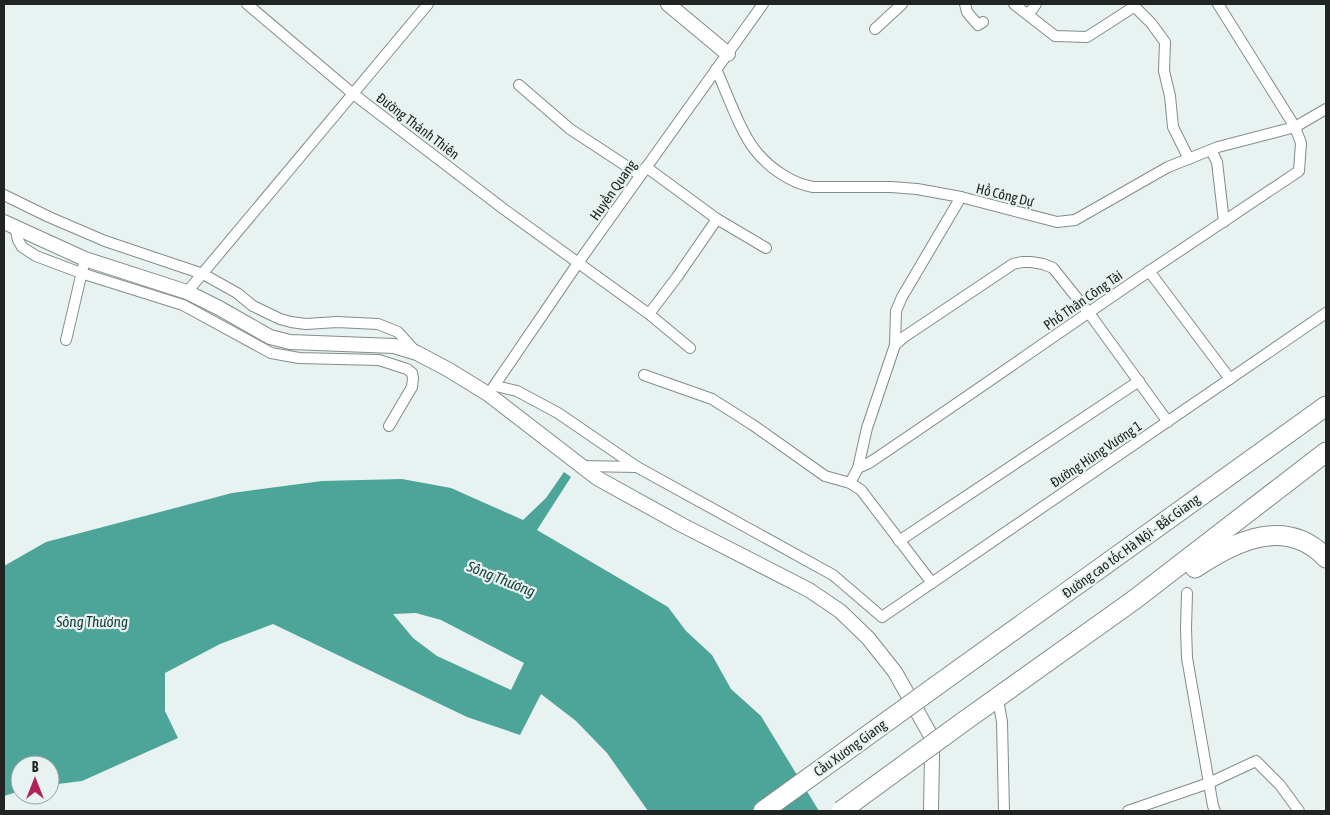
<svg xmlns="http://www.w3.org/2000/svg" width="1330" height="815" font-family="'Asap Condensed',sans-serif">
  <rect width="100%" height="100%" fill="#e8f3f1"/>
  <path fill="#4da498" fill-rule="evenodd" d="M564 472 571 477 537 530 668 607 686 631 712 655 731 689 761 716 819 811H648L607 753 576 721 541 694 520 735 467 717 273 624 220 644 165 673V711L178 738 82 781 50 785V765H20V791L4 796V566L46 542 232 493 322 481 402 479 451 488 523 520 546 498ZM416 613 441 620 524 663 511 690 437 656 413 638 393 614Z"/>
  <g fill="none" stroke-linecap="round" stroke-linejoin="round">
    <g stroke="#838c8b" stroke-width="12">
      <g id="minor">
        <path d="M247 4 352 93 505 210 649 314 690 348"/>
        <path d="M965 4 967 12 978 25 983 22"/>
        <path d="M1014 4 1055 36 1087 37 1132 8"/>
        <path d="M1135 7 1151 23 1165 42 1164 71 1170 96 1173 127 1189 159"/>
        <path d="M1028 15 1036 4"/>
        <path d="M875 29 902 4"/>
        <path d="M716 69C727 93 740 131 755 150 769 168 791 183 813 187H891L917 189 961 197 1057 222 1075 220 1168 167 1218 147 1295 127 1326 109"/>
        <path d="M519 85 570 129 640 175"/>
        <path d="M1211 150 1217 162 1224 222"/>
        <path d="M646 167 717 219 766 248"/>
        <path d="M4 195 49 217 105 241 203 274 237 293 253 306 280 319 291 322 306 324 337 322 378 324 398 332 416 352"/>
        <path d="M15 227 18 240 22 247 36 256 81 273 183 305 271 353 299 358 379 360 407 369 412 373 413 378 412 387 389 426"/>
        <path d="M1149 271 1230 379"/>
        <path d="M187 292 428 4"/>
        <path d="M649 314 677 277 717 219"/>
        <path d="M66 340 85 259"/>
        <path d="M895 345 896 311 902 297 961 197"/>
        <path d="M644 375 712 399 753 425 825 476 850 483 861 490 932 583"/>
        <path d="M496 386 517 391 558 413 637 467 833 575 882 617 1326 313"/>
        <path d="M492 389 578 263 763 4"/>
        <path d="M581 466 637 467"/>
        <path d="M858 468 867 428 895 345 904 337 1013 264 1022 262H1031L1043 264 1053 268 1089 313 1168 422"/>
        <path d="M850 483 858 468 869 463C963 400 1055 335 1148 272 1198 238 1249 205 1299 171L1301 143 1295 127 1218 4"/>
        <path d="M899 541 1139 381"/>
        <path d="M1187 593 1186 628 1187 658 1213 806 1215 811"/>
        <path d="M999 705 1002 722 1004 811"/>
        <path d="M1128 811 1209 783 1256 761 1280 785 1299 811"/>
      </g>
    </g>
    <g stroke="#838c8b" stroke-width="16">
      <g id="tertiary">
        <path d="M668 4 728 54"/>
        <path d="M4 222 85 259 187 292 219 308 270 337 290 342 394 346 417 353 449 370 488 394 597 478 682 525 809 590 840 611 868 638 895 672 931 736 932 756 931 811"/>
      </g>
    </g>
    <g stroke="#838c8b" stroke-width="21">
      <g id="motorway">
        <path d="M1195 568C1235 541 1286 516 1326 558"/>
        <path d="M936 686 1326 406"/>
        <path d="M963 722 1134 600 1326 452"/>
      </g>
    </g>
    <use href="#minor" stroke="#fff" stroke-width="10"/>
    <use href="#tertiary" stroke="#fff" stroke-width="14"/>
    <use href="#motorway" stroke="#fff" stroke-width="19"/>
    <g stroke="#838c8b" stroke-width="21" stroke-linecap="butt">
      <g id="motorway-bridge">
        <path d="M763 811 936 686"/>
        <path d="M841 811 963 722"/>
      </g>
    </g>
    <use href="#motorway-bridge" stroke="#fff" stroke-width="19"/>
  </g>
  <g text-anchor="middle" stroke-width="4.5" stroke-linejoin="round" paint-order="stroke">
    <g font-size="14" fill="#202423" stroke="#e8f3f1">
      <text transform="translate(418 126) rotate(37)" y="5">Đường Thánh Thiên</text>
      <text transform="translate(613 190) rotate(-55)" y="5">Huyền Quang</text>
      <text transform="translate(1005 195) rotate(14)" y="5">Hồ Công Dự</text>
      <text transform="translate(1083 300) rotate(-35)" y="5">Phố Thân Công Tài</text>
      <text transform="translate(1096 454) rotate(-34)" y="5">Đường Hùng Vương 1</text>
      <text transform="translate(1131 546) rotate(-36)" y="5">Đường cao tốc Hà Nội - Bắc Giang</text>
      <text transform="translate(850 748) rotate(-36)" y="5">Cầu Xương Giang</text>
    </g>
    <g font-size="15" font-style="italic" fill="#133c37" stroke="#e8f3f1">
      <text transform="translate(501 579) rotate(22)" y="5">Sông Thương</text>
      <text x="92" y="627">Sông Thương</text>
    </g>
  </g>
  <rect width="1330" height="815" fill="none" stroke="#202423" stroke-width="10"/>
  <g transform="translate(35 780)"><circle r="24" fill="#e8f3f1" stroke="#98a09f"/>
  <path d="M0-4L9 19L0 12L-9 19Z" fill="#b0225a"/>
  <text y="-8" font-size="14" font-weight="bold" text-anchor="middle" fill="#202423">B</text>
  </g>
</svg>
